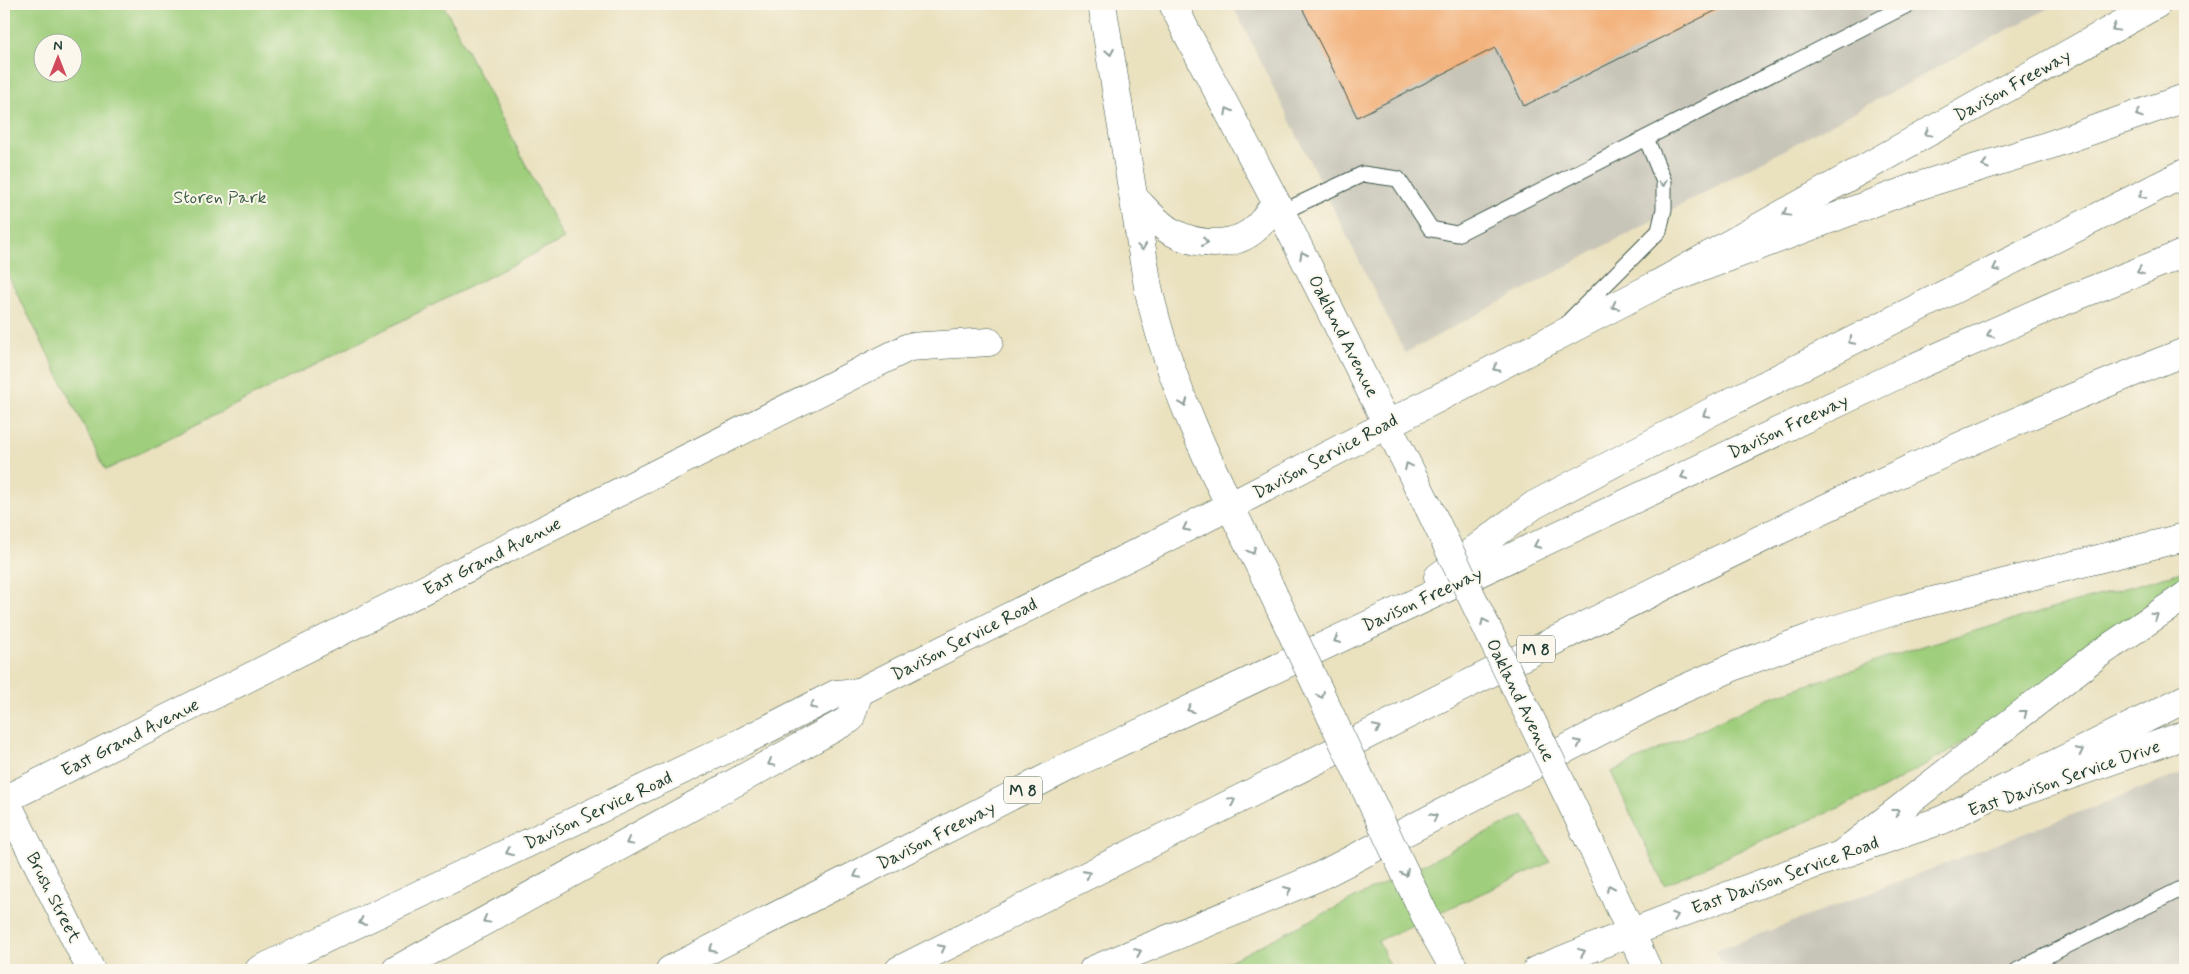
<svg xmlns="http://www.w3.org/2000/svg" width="2189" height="974" font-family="Mynerve,sans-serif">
  <rect width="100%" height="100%" fill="#fbf7ec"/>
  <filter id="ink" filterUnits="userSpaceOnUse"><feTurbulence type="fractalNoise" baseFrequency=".02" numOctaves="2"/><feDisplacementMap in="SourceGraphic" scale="10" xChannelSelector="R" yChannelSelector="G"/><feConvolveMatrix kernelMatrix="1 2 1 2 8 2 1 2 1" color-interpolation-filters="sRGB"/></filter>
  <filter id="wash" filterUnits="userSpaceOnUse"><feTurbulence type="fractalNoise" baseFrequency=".0096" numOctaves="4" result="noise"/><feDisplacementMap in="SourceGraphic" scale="20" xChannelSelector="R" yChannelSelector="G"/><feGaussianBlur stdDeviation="1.12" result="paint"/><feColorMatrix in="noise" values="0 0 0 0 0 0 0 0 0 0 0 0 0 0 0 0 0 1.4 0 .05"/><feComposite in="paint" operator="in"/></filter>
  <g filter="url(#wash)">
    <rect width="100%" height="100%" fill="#eae1bf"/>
    <g fill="#c7c5b8">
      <path d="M1232 4H2056L1405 353Z"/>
      <path d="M2185 772V970H1725L1716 951Z"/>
    </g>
    <g fill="#9fce7c" stroke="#5f8658" fill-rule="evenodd">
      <path d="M4 4H443L564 239 106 470 4 267ZM42 42H72V72H42Z"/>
      <path d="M2181 572 2185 578 1955 748 1874 793 1763 840 1664 885 1611 772 1771 697 1926 645Z"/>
      <path d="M1524 815 1550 862 1378 941 1392 970H1212L1361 895Z"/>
    </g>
    <g id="blocks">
      <path fill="#f3b37e" d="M1300 4H1729L1524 106 1495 48 1357 117Z"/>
    </g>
  </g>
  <g filter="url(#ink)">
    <use href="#blocks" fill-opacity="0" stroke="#3d5649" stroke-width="1"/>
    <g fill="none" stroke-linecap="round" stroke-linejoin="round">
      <g stroke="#3d5649" stroke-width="17">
        <g id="lane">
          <path d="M1282 212 1363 174 1398 179 1431 229 1457 234 1909 4"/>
          <path d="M1570 320 1659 231 1664 209V182L1646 138"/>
          <path d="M2018 970 2185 887"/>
        </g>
      </g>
      <g stroke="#3d5649" stroke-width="29">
        <g id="street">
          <path d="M4 797 91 970"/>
          <path d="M4 800 909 347 989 342"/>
        </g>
      </g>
      <g stroke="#3d5649" stroke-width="29">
        <g id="secondary">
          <path d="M1102 4 1148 287C1171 394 1222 490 1270 587"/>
          <path d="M1173 4 1186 31 1276 202 1429 508"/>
          <path d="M1136 200C1146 210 1158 224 1170 231 1198 247 1238 249 1260 224 1266 217 1271 209 1276 202"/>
          <path d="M2007 797 2185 735"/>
          <path d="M1589 840 1648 970"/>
          <path d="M1430 926 1455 970"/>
        </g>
      </g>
      <g stroke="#3d5649" stroke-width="29">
        <g id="primary">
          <path d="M259 970 742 742 836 694 859 692 1230 506 1658 284 2157 4"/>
          <path d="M1537 970C1670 916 1805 866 1942 820"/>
        </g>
      </g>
      <g stroke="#3d5649" stroke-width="29">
        <g id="highway">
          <path d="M1658 284 1915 187 2044 147 2185 98"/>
          <path d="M1438 577 1534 505 1711 412 2185 173"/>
          <path d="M1942 820 2185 699"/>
          <path d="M1843 853 2096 656 2185 596"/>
          <path d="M396 970 850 719 859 692"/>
          <path d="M670 970 1074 764 1910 369 2057 304 2185 253"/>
          <path d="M899 970C1114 860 1330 752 1546 645 1756 540 1966 437 2185 352"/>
          <path d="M1093 970 1318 877 1674 693 1740 664 1820 634 1901 609 2185 537"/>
        </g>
      </g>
      <use href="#lane" stroke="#fff" stroke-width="15"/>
      <use href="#street" stroke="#fff" stroke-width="28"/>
      <use href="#secondary" stroke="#fff" stroke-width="28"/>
      <use href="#primary" stroke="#fff" stroke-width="28"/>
      <use href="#highway" stroke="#fff" stroke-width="28"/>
      <g stroke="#3d5649" stroke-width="29" stroke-linecap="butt">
        <g id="secondary-bridge">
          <path d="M1429 508 1589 840"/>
          <path d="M1270 587 1430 926"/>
        </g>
      </g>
      <use href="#secondary-bridge" stroke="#fff" stroke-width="28"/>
    </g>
    <defs><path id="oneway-chevron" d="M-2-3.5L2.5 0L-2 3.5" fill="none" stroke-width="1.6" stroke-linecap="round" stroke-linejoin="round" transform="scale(1.25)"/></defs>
    <g stroke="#8f9e9a">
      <use href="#oneway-chevron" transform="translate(2115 28) rotate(151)"/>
      <use href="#oneway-chevron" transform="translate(1110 52) rotate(80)"/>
      <use href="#oneway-chevron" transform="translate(1228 111) rotate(-118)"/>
      <use href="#oneway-chevron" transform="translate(2139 114) rotate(161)"/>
      <use href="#oneway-chevron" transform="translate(1928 133) rotate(151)"/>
      <use href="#oneway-chevron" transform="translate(1985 165) rotate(163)"/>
      <use href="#oneway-chevron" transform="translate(1663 183) rotate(80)"/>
      <use href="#oneway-chevron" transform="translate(2142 195) rotate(153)"/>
      <use href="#oneway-chevron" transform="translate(1786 213) rotate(151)"/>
      <use href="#oneway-chevron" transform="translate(1205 242) rotate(8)"/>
      <use href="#oneway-chevron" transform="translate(1142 247) rotate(82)"/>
      <use href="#oneway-chevron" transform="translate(1303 255) rotate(-117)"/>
      <use href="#oneway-chevron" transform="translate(1996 268) rotate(153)"/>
      <use href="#oneway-chevron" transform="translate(2140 271) rotate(158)"/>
      <use href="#oneway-chevron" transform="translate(1615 306) rotate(153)"/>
      <use href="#oneway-chevron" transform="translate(1990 334) rotate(157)"/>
      <use href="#oneway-chevron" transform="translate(1851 341) rotate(153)"/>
      <use href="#oneway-chevron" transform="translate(1496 368) rotate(153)"/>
      <use href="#oneway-chevron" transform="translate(1184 403) rotate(68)"/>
      <use href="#oneway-chevron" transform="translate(1706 414) rotate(152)"/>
      <use href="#oneway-chevron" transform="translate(1408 466) rotate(-116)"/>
      <use href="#oneway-chevron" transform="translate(1684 476) rotate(155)"/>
      <use href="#oneway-chevron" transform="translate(1186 528) rotate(153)"/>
      <use href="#oneway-chevron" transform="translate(1537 545) rotate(155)"/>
      <use href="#oneway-chevron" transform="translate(1252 551) rotate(64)"/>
      <use href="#oneway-chevron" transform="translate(2155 616) rotate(-34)"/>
      <use href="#oneway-chevron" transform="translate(1484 622) rotate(-116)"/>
      <use href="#oneway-chevron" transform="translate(1337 640) rotate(155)"/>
      <use href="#oneway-chevron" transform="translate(1321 695) rotate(65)"/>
      <use href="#oneway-chevron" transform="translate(813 706) rotate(153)"/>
      <use href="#oneway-chevron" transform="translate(1190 709) rotate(155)"/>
      <use href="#oneway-chevron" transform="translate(2024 713) rotate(-38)"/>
      <use href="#oneway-chevron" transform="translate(1377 728) rotate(-26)"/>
      <use href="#oneway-chevron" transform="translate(1578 743) rotate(-27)"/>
      <use href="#oneway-chevron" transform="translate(2080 751) rotate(-26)"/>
      <use href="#oneway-chevron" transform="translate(771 763) rotate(151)"/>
      <use href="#oneway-chevron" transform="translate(1232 801) rotate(-26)"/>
      <use href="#oneway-chevron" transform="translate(1896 812) rotate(-38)"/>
      <use href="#oneway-chevron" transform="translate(1434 817) rotate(-27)"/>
      <use href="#oneway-chevron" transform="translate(629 842) rotate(151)"/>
      <use href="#oneway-chevron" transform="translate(509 852) rotate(155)"/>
      <use href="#oneway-chevron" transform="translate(1405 873) rotate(65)"/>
      <use href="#oneway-chevron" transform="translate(1087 874) rotate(-27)"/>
      <use href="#oneway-chevron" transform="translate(857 875) rotate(153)"/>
      <use href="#oneway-chevron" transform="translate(1610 888) rotate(-114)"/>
      <use href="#oneway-chevron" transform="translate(1288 890) rotate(-23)"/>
      <use href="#oneway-chevron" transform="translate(1675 916) rotate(-20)"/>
      <use href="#oneway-chevron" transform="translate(486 920) rotate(151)"/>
      <use href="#oneway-chevron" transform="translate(362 922) rotate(155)"/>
      <use href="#oneway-chevron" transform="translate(942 948) rotate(-27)"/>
      <use href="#oneway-chevron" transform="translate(712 949) rotate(153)"/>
      <use href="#oneway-chevron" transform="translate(1138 952) rotate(-22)"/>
      <use href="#oneway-chevron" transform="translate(1582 952) rotate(-22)"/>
    </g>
  </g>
  <g text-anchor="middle" stroke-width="4" stroke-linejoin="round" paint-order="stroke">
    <g fill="#fbf7ec" stroke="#61756b" stroke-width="1">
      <rect x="1517" y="635.5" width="38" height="27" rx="4"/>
      <rect x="1004" y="776.5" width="38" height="27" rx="4"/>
    </g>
    <g font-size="16" font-weight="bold" fill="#1f3d34">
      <text x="1536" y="655">M 8</text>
      <text x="1023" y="796">M 8</text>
    </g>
    <g font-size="18" fill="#1f3d34" stroke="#fbf7ec">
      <text transform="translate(2012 85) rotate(-29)" y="6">Davison Freeway</text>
      <text transform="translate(1344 336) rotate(63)" y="6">Oakland Avenue</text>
      <text transform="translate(1788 426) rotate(-25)" y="6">Davison Freeway</text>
      <text transform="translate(1325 456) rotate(-28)" y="6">Davison Service Road</text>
      <text transform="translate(492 556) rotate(-27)" y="6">East Grand Avenue</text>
      <text transform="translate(1422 599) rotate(-25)" y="6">Davison Freeway</text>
      <text transform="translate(964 639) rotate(-27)" y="6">Davison Service Road</text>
      <text transform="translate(1521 700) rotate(64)" y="6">Oakland Avenue</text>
      <text transform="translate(130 737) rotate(-27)" y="6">East Grand Avenue</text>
      <text transform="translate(2064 778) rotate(-19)" y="6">East Davison Service Drive</text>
      <text transform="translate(598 810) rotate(-25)" y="6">Davison Service Road</text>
      <text transform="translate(936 835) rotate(-27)" y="6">Davison Freeway</text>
      <text transform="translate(1785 875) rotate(-20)" y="6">East Davison Service Road</text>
      <text transform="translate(54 897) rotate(63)" y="6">Brush Street</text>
    </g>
    <g font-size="18" fill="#3f6146" stroke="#fbf7ec">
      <text x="220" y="203">Storen Park</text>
    </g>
  </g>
  <rect width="2189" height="974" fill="none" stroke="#fbf7ec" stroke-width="20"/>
  <g transform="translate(58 58)"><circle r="24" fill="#fbf7ec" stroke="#a3ada2"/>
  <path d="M0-4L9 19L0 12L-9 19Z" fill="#d1495b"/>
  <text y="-8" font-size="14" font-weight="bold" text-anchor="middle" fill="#1f3d34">N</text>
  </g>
</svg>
